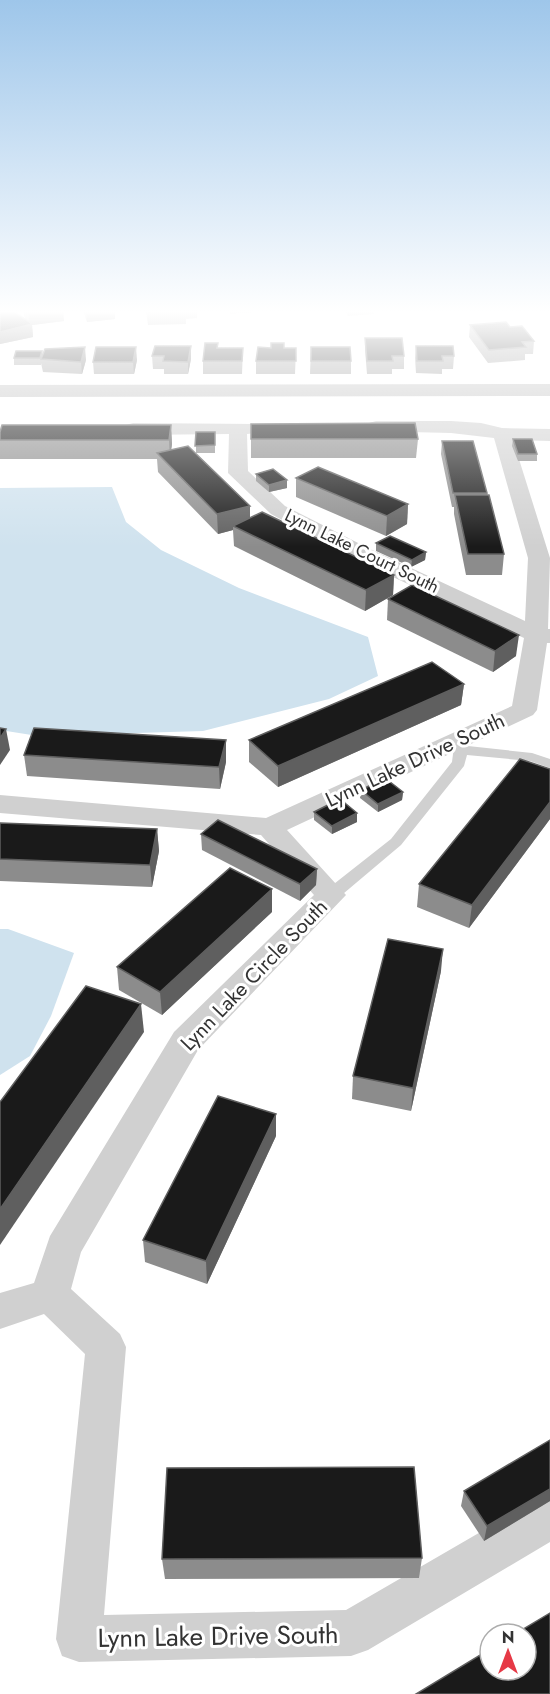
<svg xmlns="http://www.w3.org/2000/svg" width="550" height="1694" font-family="Jost,sans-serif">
  <rect width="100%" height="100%" fill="#fff"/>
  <g fill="#cfe2ee">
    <path d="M112 487 126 522 161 550 239 588 368 637 378 676 329 699 203 731 38 736 0 730V488Z"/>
    <path d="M0 929H8L74 953 51 1016 30 1056 0 1075Z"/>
  </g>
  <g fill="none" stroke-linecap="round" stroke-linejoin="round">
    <path fill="#d0d0d0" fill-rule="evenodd" d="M462 734 469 738 468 746 532 753 550 759V768L530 761 467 755 464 766 401 845 337 899H325L323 895 325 891 391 839 452 762 455 738Z"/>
    <path fill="#d0d0d0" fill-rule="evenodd" d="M376 421H451L481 423 502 428 550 429V441L513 440 550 558 548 629H550V643H547L537 710 533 715 287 830 346 895 198 1050 81 1252 71 1289 120 1334 126 1347 104 1615 346 1610 534 1501 550 1495V1542L368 1650 351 1656 79 1662 62 1656 56 1639 85 1354 44 1314 0 1329V1293L34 1283 50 1236 174 1032 314 895 261 835 0 813V795L266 818 512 706 524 638 350 557 271 514 228 473 229 434 133 435 126 433 124 429 126 425 133 423 265 424 267 428 265 432 247 434 248 471 285 506 366 547 525 621 528 558 494 438 451 433 369 431 367 427 369 423Z"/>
    <path fill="#bdbdbd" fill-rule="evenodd" d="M550 384V396L0 397V385Z"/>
  </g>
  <g fill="#8c8c8c">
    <path d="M0 310 26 320 24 316 23 310H63L64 321 32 325 33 337 0 344Z"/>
    <path d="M83 310H115V319L87 322Z"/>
    <path d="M146 310H197V318L186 319V324L148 325Z"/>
    <path d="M229 310H255V312L230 314Z"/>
    <path d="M345 310H374V314L348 316Z"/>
    <path d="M470 325 510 327 534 341 533 354H525V360L488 363 469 337Z"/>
    <path d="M365 338 404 356V369H392V374H367L365 350Z"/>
    <path d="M191 346V359L188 374H164V369H153L152 356Z"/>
    <path d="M416 346 454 356 453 369H442V374L416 373 415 358Z"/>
    <path d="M311 347 351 361V374H310Z"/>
    <path d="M218 348H243L242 374H203V361Z"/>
    <path d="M284 348H296L295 374H256V361Z"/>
    <path d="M42 351 43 354 86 360 82 374 43 372 41 363V365H14V358Z"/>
    <path d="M137 360 134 374H94L93 362Z"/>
    <path d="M251 424 418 439 416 458H251Z"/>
    <path d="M171 425 172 444 171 450 250 518 394 575 393 595 365 611 234 546 233 530 218 534 158 472 157 459H0V432Z"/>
    <rect x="196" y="432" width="19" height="21"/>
    <path d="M513 439 537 454V461H518L512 446Z"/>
    <path d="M442 441 487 493 504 554 502 575H466L454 514V507H452L441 454Z"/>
    <path d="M256 474 287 488 269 492 256 481Z"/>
    <path d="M296 478 408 504 407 524 386 536 296 497Z"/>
    <path d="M376 543 426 552 425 560 411 567 376 551Z"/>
    <path d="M388 599 516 656 493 672 387 620Z"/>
    <path d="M464 684 461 705 278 787 249 762V740Z"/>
    <path d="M226 740V762L220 789 27 776 24 755Z"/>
    <path d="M550 769V819L469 928 417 907 419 884Z"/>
    <path d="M361 790 403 792 402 800 378 812 360 798Z"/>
    <path d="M314 812 357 813V822L332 834 314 820Z"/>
    <path d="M0 823 157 829 159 851 152 887 0 881Z"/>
    <path d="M201 834 317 869 316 885 300 901 202 850Z"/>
    <path d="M272 912 162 1015 119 990 117 967Z"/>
    <path d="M441 971 411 1111 352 1099 353 1076Z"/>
    <path d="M276 1136 207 1284 145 1262 143 1240Z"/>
    <path d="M550 1440V1501L484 1541 461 1506 464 1491Z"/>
    <path d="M422 1558 419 1578 165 1579 162 1559Z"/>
  </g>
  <g fill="#5f5f5f">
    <path d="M53 310H63L64 321 32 325 33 337 0 344V332L29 325 28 313Z"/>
    <path d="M86 310H115V319L87 322Z"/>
    <path d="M191 346V359L188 374V362Z"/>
    <path d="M85 347 86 360 82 374 81 362Z"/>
    <path d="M136 347 137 360 134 374 133 362Z"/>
    <path d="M171 425 172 444 170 459 169 440Z"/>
    <path d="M287 480V488L269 492V485Z"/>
    <path d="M408 504 407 524 386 536 387 516Z"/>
    <path d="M250 506V526H233V530L218 534 217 514Z"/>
    <path d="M426 552 425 560 411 567 412 560Z"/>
    <path d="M394 575 393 595 365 611 366 590Z"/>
    <path d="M519 635 516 656 493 672 495 651Z"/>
    <path d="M464 684 461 705 278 787V766Z"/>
    <path d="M6 729 10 750 0 765V738Z"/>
    <path d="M226 740V762L220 789 219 767Z"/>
    <path d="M403 792 402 800 378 812V804Z"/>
    <path d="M550 802V819L469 928 472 905Z"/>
    <path d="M357 813V822L332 834V826Z"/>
    <path d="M157 829 159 851 152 887 150 865Z"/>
    <path d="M317 869 316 885 300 901V884Z"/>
    <path d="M272 889V912L162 1015 160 992Z"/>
    <path d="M443 949 441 971 411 1111 413 1088Z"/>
    <path d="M141 1004 144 1032 0 1245V1209Z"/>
    <path d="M276 1114V1136L207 1284 206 1261Z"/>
    <path d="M550 1489V1501L484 1541 487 1526Z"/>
  </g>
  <g fill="#1a1a1a" stroke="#5f5f5f" stroke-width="1.5">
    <path d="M0 310H12L32 324 0 332Z"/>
    <path d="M26 310H53L28 313Z"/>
    <path d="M147 310H185V311L147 313Z"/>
    <path d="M506 322 510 327 522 326 534 341 522 342 526 347 489 350 470 325Z"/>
    <path d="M365 338H402L404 356H392L393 361H367Z"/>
    <path d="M205 343H218L217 348H243L242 361H203Z"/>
    <path d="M271 343H284V348H296V361H256L258 347 271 348Z"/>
    <path d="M155 346H191L188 362 163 361 164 356H152Z"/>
    <path d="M416 346H453L454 356H442L443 361H417Z"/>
    <path d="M85 347 81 362 41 359 45 349Z"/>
    <path d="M96 347H136L133 362H93Z"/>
    <path d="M311 347H350L351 361H311Z"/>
    <path d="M16 351H42L40 358H14Z"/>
    <path d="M415 423 418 439H251V424Z"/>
    <path d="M2 425H171L169 440H0V432Z"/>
    <path d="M196 432H215V445L195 446Z"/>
    <path d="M513 439H532L537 454H518Z"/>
    <path d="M442 441H473L487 493H453Z"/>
    <path d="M188 446 250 506 217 514 157 453Z"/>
    <path d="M318 467 408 504 387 516 296 478Z"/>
    <path d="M273 469 287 480 269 485 256 474Z"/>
    <path d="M455 495H489L504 554H468Z"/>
    <path d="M262 512 394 575 366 590 233 526Z"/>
    <path d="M390 536 426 552 412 560 376 543Z"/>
    <path d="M412 585 519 635 495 651 388 599Z"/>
    <path d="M432 662 464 684 278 766 249 740Z"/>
    <path d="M0 728 6 729 0 738Z"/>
    <path d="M34 728 226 740 219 767 24 755Z"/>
    <path d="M520 759 550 769V802L472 905 419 884Z"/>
    <path d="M385 778 403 792 378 804 361 790Z"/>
    <path d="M340 799 357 813 332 826 314 812Z"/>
    <path d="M218 820 317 869 300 884 201 834Z"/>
    <path d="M0 823 157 829 150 865 0 859Z"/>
    <path d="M230 868 272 889 160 992 117 967Z"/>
    <path d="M388 939 443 949 413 1088 353 1076Z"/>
    <path d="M86 986 141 1004 0 1209V1102Z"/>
    <path d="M218 1096 276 1114 206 1261 143 1240Z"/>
    <path d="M550 1440V1489L487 1526 464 1491Z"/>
    <path d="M414 1467 422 1558 162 1559 167 1468Z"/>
    <path d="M550 1613V1694H416L490 1649V1670H526V1634H515Z"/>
  </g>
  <linearGradient id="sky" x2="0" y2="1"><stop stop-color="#9ec6ea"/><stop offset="0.57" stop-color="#fff"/><stop offset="1" stop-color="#fff" stop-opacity="0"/></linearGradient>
  <rect width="550" height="547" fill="url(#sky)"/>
  <g text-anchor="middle" stroke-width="6" stroke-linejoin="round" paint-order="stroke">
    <g font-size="18" fill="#333" stroke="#fff">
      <text transform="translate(362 551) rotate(26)" y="6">Lynn Lake Court South</text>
    </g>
    <g font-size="21" fill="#333" stroke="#fff">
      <text transform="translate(415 760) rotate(-25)" y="7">Lynn Lake Drive South</text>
      <text transform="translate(254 975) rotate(-46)" y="7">Lynn Lake Circle South</text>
    </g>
    <g font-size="26" fill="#333" stroke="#fff">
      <text transform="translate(218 1636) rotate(-1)" y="9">Lynn Lake Drive South</text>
    </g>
  </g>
  <g transform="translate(508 1652)"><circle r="28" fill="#ffffff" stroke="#adadad" stroke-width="1.5"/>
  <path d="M0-4.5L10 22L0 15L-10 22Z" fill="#e63946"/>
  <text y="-9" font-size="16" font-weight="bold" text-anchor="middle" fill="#333333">N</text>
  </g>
</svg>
